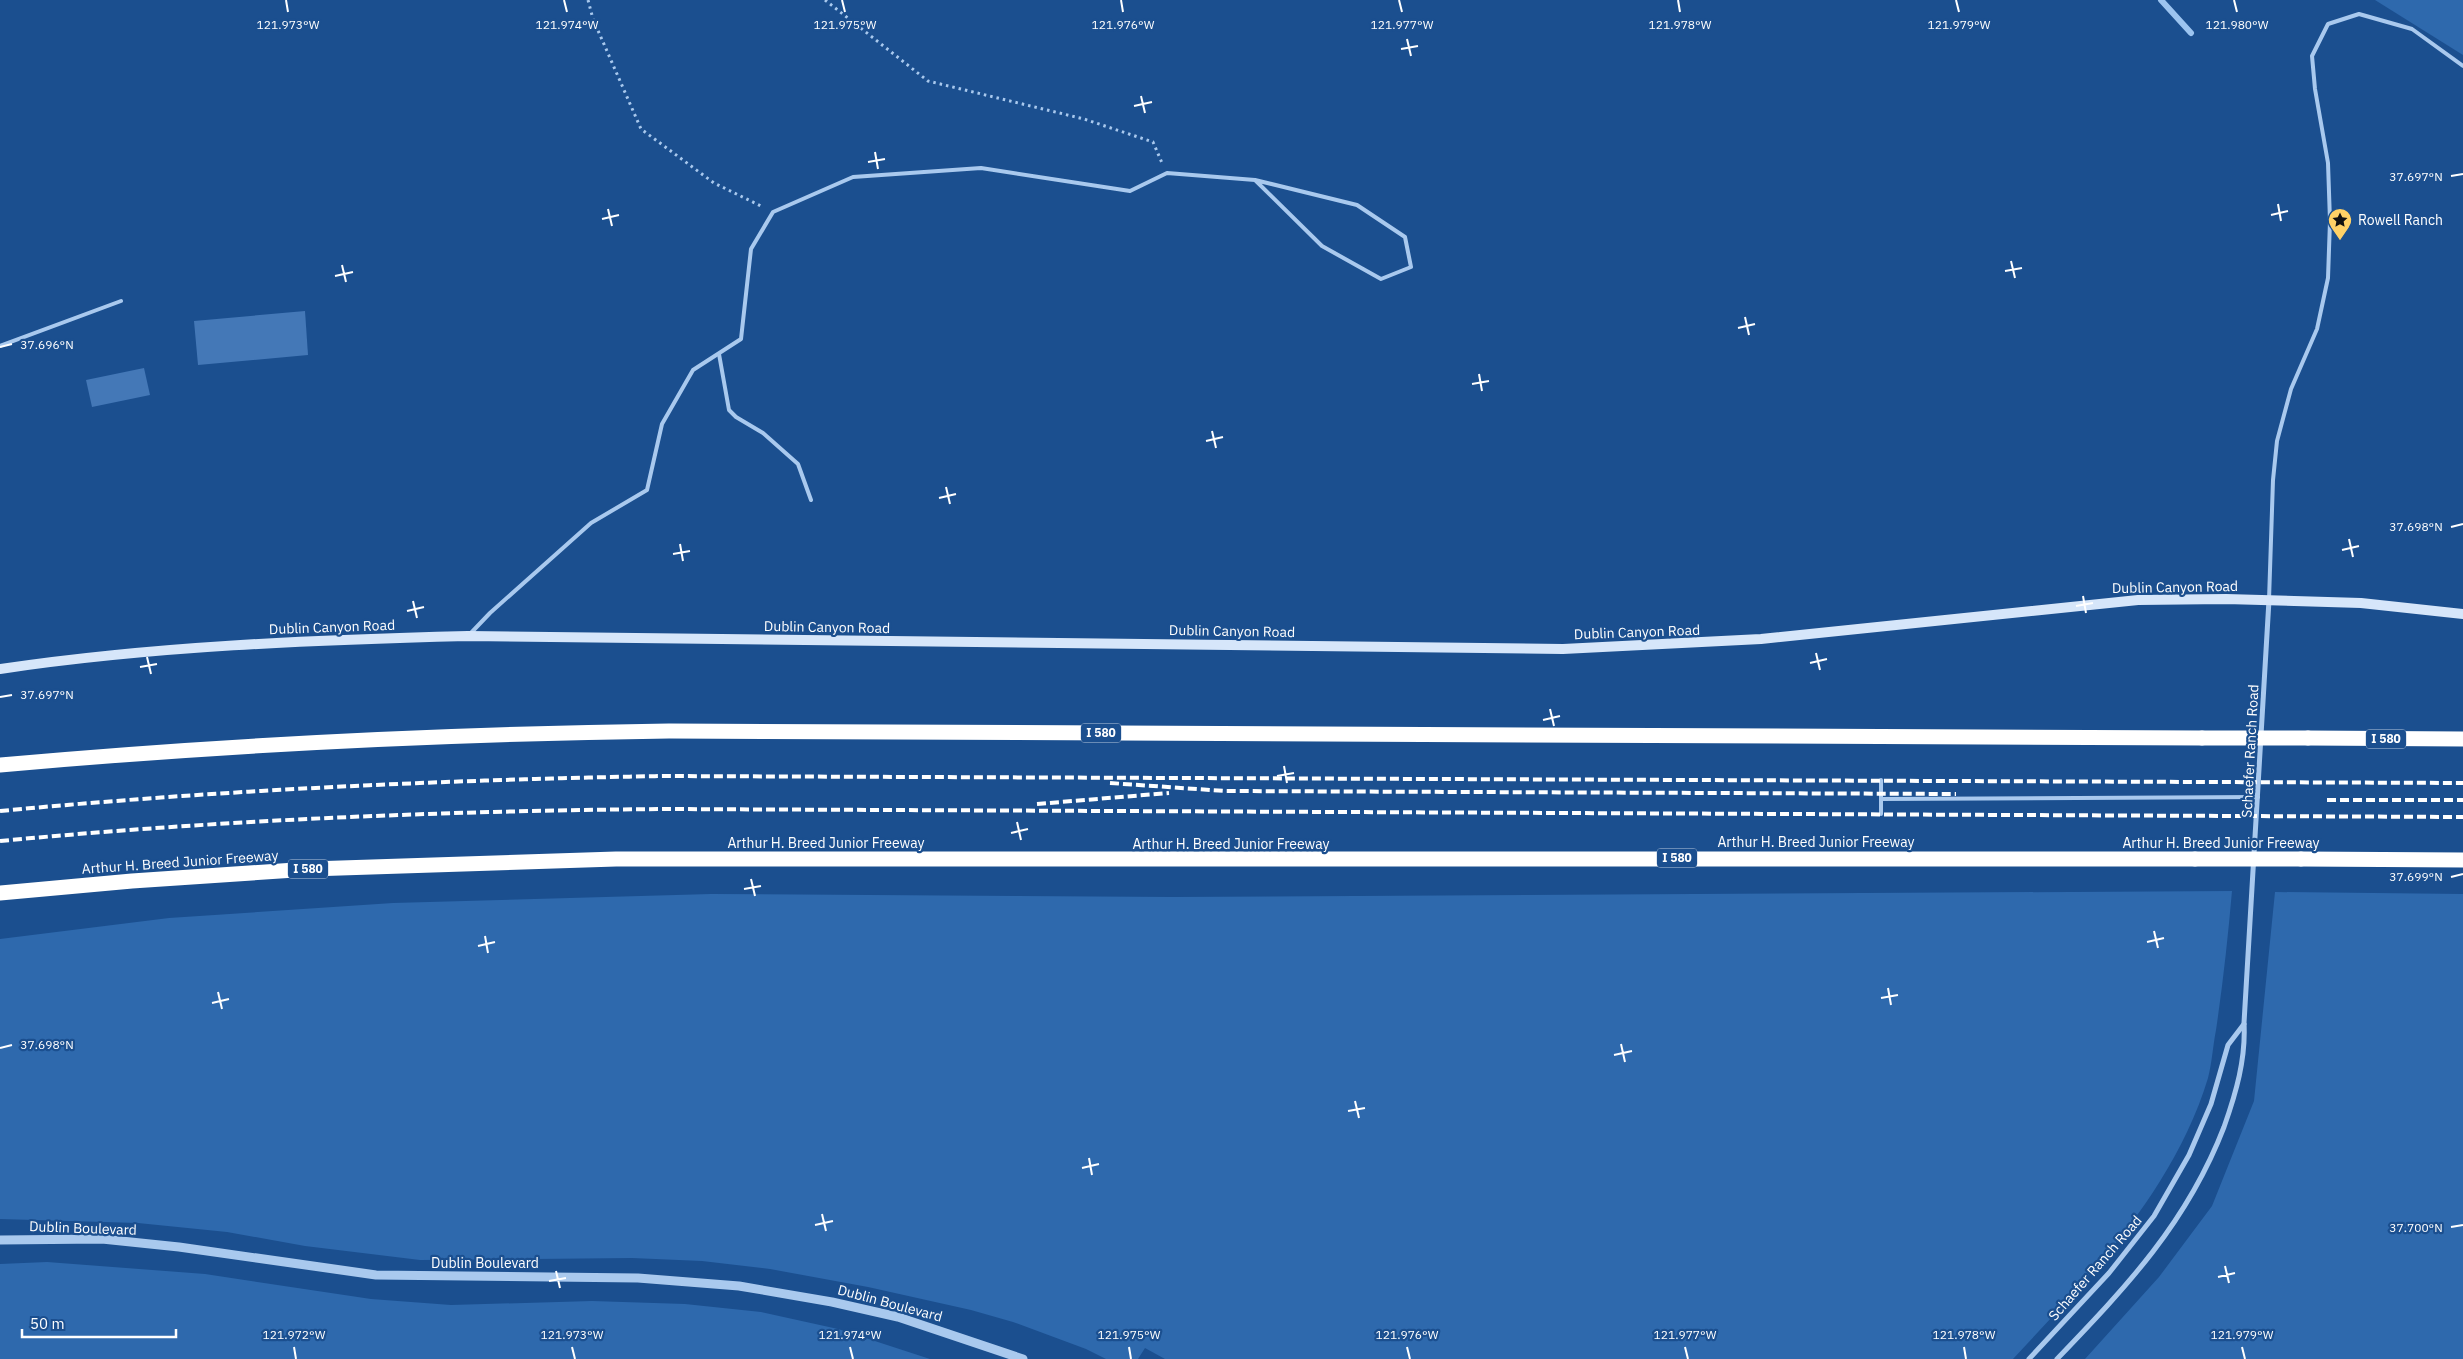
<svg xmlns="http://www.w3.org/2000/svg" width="2463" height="1359" font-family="'IBM Plex Sans',sans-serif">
  <rect width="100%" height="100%" fill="#1b4f8f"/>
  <g fill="#2e69ad">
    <path d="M2375 0H2463V55Z"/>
    <path d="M2232 891C2228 937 2223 983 2216 1030 2213 1045 2212 1063 2208 1078 2174 1190 2090 1276 2013 1359H1165L1145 1348 1138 1359H1106L1086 1349 1013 1322 971 1310 868 1287 770 1269 702 1261 632 1258 420 1260 305 1246 227 1232 138 1223 0 1219V939L169 918 393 903 711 894 1173 897Z"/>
    <path d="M2275 892 2463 894V1359H2085L2159 1277 2212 1206 2254 1101Z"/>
    <path d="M47 1262 205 1274 371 1299 451 1305 592 1301 685 1304 761 1312 838 1329 930 1359H0V1264Z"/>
  </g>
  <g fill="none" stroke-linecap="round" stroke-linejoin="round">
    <path stroke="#9cc4f0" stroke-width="6" d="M2161 0 2191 33"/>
  </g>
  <g fill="#4478b7">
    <path d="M305 311 308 355 198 365 194 321Z"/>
    <path d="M144 368 150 395 92 407 86 380Z"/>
  </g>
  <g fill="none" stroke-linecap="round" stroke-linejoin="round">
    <g stroke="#a9c9ee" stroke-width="3" stroke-dasharray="2.5 4" stroke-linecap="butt">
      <path d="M588 0 593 19 641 129 714 183 763 207"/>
      <path d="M825 0 928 81 1084 119 1153 142 1162 163"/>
    </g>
    <g stroke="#a9c9ee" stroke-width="4">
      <path d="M0 346 121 301"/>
      <path d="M719 354 729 410 736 417 763 433 798 464 811 500"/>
      <path d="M2269 600 2273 480 2277 441 2291 389 2317 329 2328 278 2330 221 2328 163 2315 89 2312 56 2328 24 2359 14 2412 29 2463 66"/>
      <path d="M469 635 490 613 591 523 647 490 662 424 693 370 741 339 751 249 773 212 853 177 981 168 1130 191 1167 173 1255 180 1322 246 1381 279 1411 267 1405 237 1357 205 1255 180"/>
      <path d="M1881 799 2258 797"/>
      <path d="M1881 814V780"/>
    </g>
    <g stroke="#a9c9ee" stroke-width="5">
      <path d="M2029 1359 2109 1273 2154 1216 2189 1155 2211 1104 2228 1045 2244 1024"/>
      <path d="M2057 1359C2127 1286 2187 1223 2224 1127 2236 1093 2246 1059 2244 1023L2269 600"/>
    </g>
    <path stroke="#a9c9ee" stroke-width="9" d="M0 1240 102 1239 179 1247 376 1275 638 1278 739 1286 832 1302 898 1317 1023 1359"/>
    <path stroke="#d6e6fa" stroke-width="10" d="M0 669C155 646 311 640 468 636L1563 649 1761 639 2138 600 2226 599 2361 603 2463 614"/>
    <g stroke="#fff" stroke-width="15">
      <path d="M2308 738 2463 739"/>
      <path d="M0 765C222 745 445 734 669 731L2202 738"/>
      <path d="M2301 859 2463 860"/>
      <path d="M0 893 132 881 310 869 616 859H2195"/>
    </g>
    <g stroke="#fff" stroke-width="4" stroke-dasharray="9 4" stroke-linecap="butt">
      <path d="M1110 783 1225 791 1956 794"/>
      <path d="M2327 800H2463"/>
      <path d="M1037 804 1169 793"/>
      <path d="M0 811C220 790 441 780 662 776L2463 783"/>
      <path d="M0 841C220 820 441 811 663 809L2463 817"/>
    </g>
    <g stroke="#fff" stroke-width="15">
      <path d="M2202 738H2308"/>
      <path d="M2195 859H2301"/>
    </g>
  </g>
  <path fill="none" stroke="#fff" stroke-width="2" d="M286 0 288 12M564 0 567 12M842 0 845 12M1121 0 1123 12M1399 0 1402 12M1678 0 1680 12M1956 0 1959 12M2234 0 2237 12M1407 39 1411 56M1401 49 1418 46M1141 96 1145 113M1134 106 1152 102M875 152 878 169M868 162 885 159M2451 176 2463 174M2278 204 2281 221M608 209 612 226M2271 215 2288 211M602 219 619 215M2011 261 2015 278M342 265 346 282M2005 271 2022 268M335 276 353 272M1745 317 1749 335M1738 328 1755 324M0 347 12 344M1479 374 1482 391M1472 384 1489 381M1212 431 1216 448M1206 441 1223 437M946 487 950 504M939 498 956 494M2451 527 2463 524M2349 539 2353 557M680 544 683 561M2342 550 2359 546M673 554 690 551M2083 596 2086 613M413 601 417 618M2076 606 2093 603M407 611 424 607M1816 653 1820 670M147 657 151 674M1810 663 1827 659M140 667 157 664M0 697 12 695M1550 709 1554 726M1543 720 1560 716M1284 766 1287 783M1277 776 1294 773M1017 822 1021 840M1011 833 1028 829M2451 877 2463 874M751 879 755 896M744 889 761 886M2154 931 2158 948M485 936 488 953M2147 942 2164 938M478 946 495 942M1888 988 1891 1005M218 992 222 1009M1881 998 1898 995M212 1003 229 999M1621 1044 1625 1062M0 1048 12 1045M1614 1055 1632 1051M1355 1101 1359 1118M1348 1111 1365 1108M1089 1158 1092 1175M1082 1168 1099 1164M822 1214 826 1231M815 1225 833 1221M2451 1227 2463 1225M2225 1266 2229 1283M556 1271 560 1288M2218 1277 2235 1273M549 1281 566 1278M294 1347 296 1359M572 1347 575 1359M850 1347 853 1359M1129 1347 1131 1359M1407 1347 1410 1359M1685 1347 1688 1359M1964 1347 1966 1359M2242 1347 2245 1359"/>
  <defs>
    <g id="sight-pin" transform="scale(1.25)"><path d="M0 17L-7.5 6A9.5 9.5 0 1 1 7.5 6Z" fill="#ffd166" stroke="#1b4f8f"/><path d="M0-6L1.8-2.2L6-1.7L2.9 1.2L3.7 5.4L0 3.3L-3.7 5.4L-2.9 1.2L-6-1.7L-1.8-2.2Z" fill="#111"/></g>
  </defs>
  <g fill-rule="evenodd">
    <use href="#sight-pin" x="2340" y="220"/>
  </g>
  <g text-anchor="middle" stroke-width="4.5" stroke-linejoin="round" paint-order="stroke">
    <g fill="#1b4f8f" stroke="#bbcadd" stroke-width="1">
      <rect x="1081" y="723.5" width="40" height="19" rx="4"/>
      <rect x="2366" y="729.5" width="40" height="19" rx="4"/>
      <rect x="1657" y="848.5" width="40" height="19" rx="4"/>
      <rect x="288" y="859.5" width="40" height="19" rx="4"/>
    </g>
    <g font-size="12" font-weight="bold" fill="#fff">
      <text x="1101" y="737">I 580</text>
      <text x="2386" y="743">I 580</text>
      <text x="1677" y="862">I 580</text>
      <text x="308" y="873">I 580</text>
    </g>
    <g font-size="14" fill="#fff" stroke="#1b4f8f" text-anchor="start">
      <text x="2358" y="225">Rowell Ranch</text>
    </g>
    <g font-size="14" fill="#fff" stroke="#1b4f8f">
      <text transform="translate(2175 587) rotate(-1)" y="5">Dublin Canyon Road</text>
      <text transform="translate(332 627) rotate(-2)" y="5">Dublin Canyon Road</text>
      <text transform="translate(827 627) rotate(1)" y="5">Dublin Canyon Road</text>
      <text transform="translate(1232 631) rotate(1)" y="5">Dublin Canyon Road</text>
      <text transform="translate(1637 632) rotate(-2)" y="5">Dublin Canyon Road</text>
      <text transform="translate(2250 751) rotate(-87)" y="5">Schaefer Ranch Road</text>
      <text x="1816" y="847">Arthur H. Breed Junior Freeway</text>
      <text x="826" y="848">Arthur H. Breed Junior Freeway</text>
      <text x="2221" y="848">Arthur H. Breed Junior Freeway</text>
      <text x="1231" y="849">Arthur H. Breed Junior Freeway</text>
      <text transform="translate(180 862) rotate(-4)" y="5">Arthur H. Breed Junior Freeway</text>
      <text transform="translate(83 1228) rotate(2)" y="5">Dublin Boulevard</text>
      <text x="485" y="1268">Dublin Boulevard</text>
      <text transform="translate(2095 1268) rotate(-49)" y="5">Schaefer Ranch Road</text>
      <text transform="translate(890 1303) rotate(15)" y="5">Dublin Boulevard</text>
    </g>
  </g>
  <g font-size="12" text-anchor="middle" fill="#fff" stroke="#1b4f8f" stroke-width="4.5" stroke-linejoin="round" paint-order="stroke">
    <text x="288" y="29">121.973°W</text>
    <text x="567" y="29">121.974°W</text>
    <text x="845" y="29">121.975°W</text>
    <text x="1123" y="29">121.976°W</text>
    <text x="1402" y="29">121.977°W</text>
    <text x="1680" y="29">121.978°W</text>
    <text x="1959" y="29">121.979°W</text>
    <text x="2237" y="29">121.980°W</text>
    <text x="2416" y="181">37.697°N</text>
    <text x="47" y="349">37.696°N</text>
    <text x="2416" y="531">37.698°N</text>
    <text x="47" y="699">37.697°N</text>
    <text x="2416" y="881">37.699°N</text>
    <text x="47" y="1049">37.698°N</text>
    <text x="2416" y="1232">37.700°N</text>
    <text x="294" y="1339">121.972°W</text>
    <text x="572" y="1339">121.973°W</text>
    <text x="850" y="1339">121.974°W</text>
    <text x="1129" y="1339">121.975°W</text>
    <text x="1407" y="1339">121.976°W</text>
    <text x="1685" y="1339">121.977°W</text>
    <text x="1964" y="1339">121.978°W</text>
    <text x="2242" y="1339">121.979°W</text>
  </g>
  <path d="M22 1329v8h154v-8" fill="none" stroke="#ffffff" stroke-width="2.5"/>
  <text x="30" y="1329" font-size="15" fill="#ffffff" stroke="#1b4f8f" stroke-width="4" paint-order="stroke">50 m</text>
</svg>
